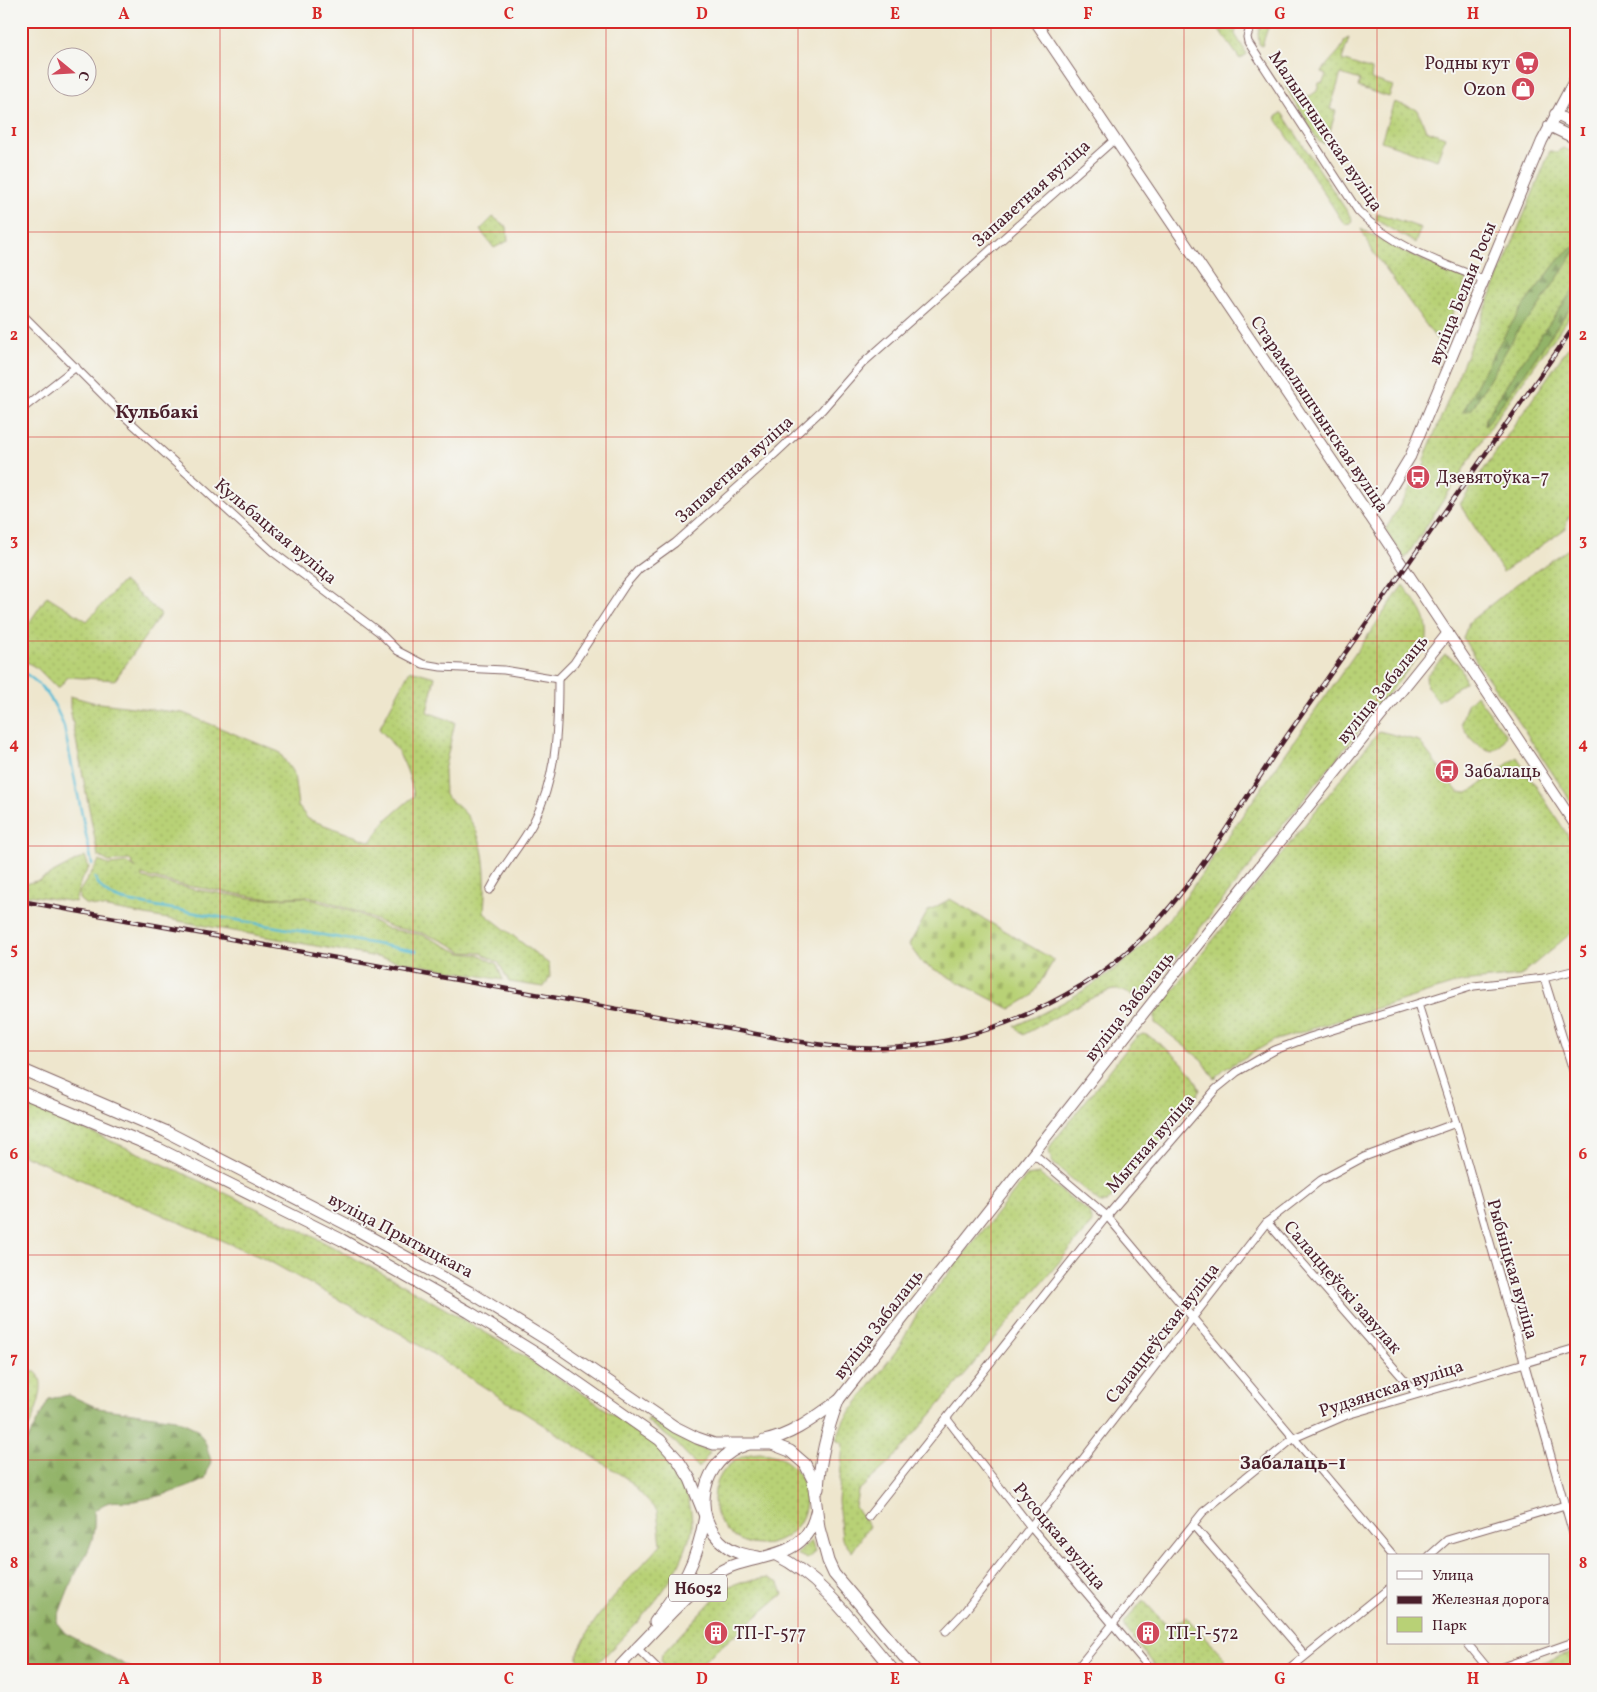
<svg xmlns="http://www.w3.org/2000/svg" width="1597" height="1692" font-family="Vollkorn,serif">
  <defs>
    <pattern id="green-dots" width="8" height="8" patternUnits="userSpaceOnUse" patternTransform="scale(1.25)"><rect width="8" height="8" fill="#b8d176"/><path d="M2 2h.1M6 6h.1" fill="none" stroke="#a0b366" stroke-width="1.8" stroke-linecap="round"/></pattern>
    <pattern id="forest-firs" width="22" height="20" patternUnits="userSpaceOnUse" patternTransform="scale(1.25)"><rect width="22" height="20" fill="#92b367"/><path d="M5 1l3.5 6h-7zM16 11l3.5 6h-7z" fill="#799155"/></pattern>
    <pattern id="cemetery-stones" width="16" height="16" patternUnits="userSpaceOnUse" patternTransform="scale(1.25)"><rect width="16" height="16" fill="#b8d176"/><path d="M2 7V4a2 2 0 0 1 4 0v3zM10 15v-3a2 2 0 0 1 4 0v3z" fill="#a0b366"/></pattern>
  </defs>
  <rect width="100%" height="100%" fill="#f6f6f2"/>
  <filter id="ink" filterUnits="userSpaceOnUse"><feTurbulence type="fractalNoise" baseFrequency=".02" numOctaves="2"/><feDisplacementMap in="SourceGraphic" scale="10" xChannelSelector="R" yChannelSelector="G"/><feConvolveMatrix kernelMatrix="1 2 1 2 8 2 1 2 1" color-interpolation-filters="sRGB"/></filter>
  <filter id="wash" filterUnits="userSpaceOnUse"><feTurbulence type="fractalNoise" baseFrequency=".0096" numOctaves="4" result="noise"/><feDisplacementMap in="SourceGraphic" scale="20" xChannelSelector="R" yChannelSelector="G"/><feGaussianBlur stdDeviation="1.12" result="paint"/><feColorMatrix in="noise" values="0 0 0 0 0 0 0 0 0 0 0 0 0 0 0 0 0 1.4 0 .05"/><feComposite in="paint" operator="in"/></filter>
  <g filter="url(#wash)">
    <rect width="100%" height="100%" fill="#eee6cd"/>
    <g fill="url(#green-dots)" stroke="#817850" fill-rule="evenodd">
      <path d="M1213 21H1239L1235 34 1247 54 1240 59Z"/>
      <path d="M1262 21H1270L1262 46 1259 44 1258 33Z"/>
      <path d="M1349 38 1342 60 1372 70 1371 79 1393 86 1389 97 1358 87 1360 80 1341 74 1330 109 1336 111 1326 144 1319 142 1286 87 1294 81 1295 91 1301 96H1310L1317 91 1319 83 1323 82 1326 75 1322 73C1328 59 1341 54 1345 40Z"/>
      <path d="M1394 102 1418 110 1426 130 1445 137 1437 160 1381 141Z"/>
      <path d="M1282 113 1352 219 1351 223 1344 224 1275 117Z"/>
      <path d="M1563 148 1576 153V308L1500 413 1405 559 1385 530 1426 462 1424 459 1550 151 1557 152Z"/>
      <path d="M1377 213 1421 228 1415 243 1376 220Z"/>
      <path d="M493 217 507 227 508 241 494 248 480 230Z"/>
      <path d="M1361 229 1408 254 1467 279 1440 344 1373 252Z"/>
      <path d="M1576 336V510L1568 518 1565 529 1503 572 1460 504Z"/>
      <path d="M1576 544V809L1521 725 1478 664 1463 638 1469 622 1518 583Z"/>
      <path d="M123 581 161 614 115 680 68 677 58 689 37 668 21 659V635L47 596 87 621Z"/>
      <path d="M1403 585C1420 609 1431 616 1426 647L1148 993C1127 1000 1129 989 1115 990 1097 992 1042 1025 1023 1035L1015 1026C1067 1003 1115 974 1155 934 1167 922 1177 908 1187 895Z"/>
      <path d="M1445 655C1457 660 1463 668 1465 682L1438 701 1427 687 1426 676Z"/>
      <path d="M410 670 435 677 427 712 455 722 444 771 445 795C452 802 463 809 468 817 488 844 486 881 484 913L549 964 550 977 544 987 509 982 499 963 481 953 462 952 448 943 422 933 391 927 358 912 309 896 262 898 182 885 141 875 143 878 197 890 258 899 304 897 357 913 388 929 423 935 461 953 480 955 497 964 503 980 85 904 79 899V892L99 861 109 865 128 863 136 869 130 860 109 862 98 856 70 708V696L92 702 183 713 279 752 294 774 298 806 308 819 371 842 386 820 414 796C408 767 400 750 379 729Z"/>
      <path d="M1476 695 1506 735 1501 745 1492 751C1476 747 1468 737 1461 723L1467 704Z"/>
      <path d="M1379 731 1419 741 1458 792 1468 793 1517 757 1576 848V929L1520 976 1461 982 1273 1041 1225 1069 1215 1079 1202 1060 1155 1023V1013Z"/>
      <path d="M85 856 89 868 81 880 75 902 21 894V885L40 880Z"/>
      <path d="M1143 1034 1149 1036C1170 1052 1190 1064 1200 1090L1192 1105 1107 1203H1100L1052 1162 1049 1151 1051 1145 1136 1037Z"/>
      <path d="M21 1103C195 1174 359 1254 519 1353 550 1372 581 1392 611 1413 628 1425 648 1436 663 1451 681 1470 693 1503 692 1529 691 1535 688 1542 686 1548 668 1597 627 1632 592 1669L585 1666 577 1658C585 1621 636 1573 661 1544L657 1511 626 1478 403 1335 267 1260 21 1154Z"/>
      <path d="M1039 1174 1089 1212 1092 1223 923 1424 891 1461 858 1491 855 1507 869 1526 852 1552 842 1539 838 1501 843 1444 836 1440 844 1420 899 1347 919 1310 1027 1176Z"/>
      <path d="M21 1368C27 1369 36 1370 39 1376 47 1389 30 1429 21 1440Z"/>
      <path d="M649 1418 679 1438 710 1452 699 1468 676 1443 647 1421Z"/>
      <circle cx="760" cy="1499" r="46"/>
      <path d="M811 1541 815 1552 807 1559 797 1554Z"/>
      <path d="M768 1578 779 1583 783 1594 692 1671 665 1669 661 1660 662 1654 724 1588 741 1582ZM717 1626 723 1634 715 1641 709 1633Z"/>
      <path d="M1143 1600 1168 1627 1186 1617 1225 1658V1666L1219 1671H1159L1126 1629 1124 1623ZM1148 1626 1155 1633 1147 1640 1141 1633Z"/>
      <path d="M1576 1652V1671H1512Z"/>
    </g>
    <g fill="url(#forest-firs)" stroke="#6e6949">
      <path d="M1576 246V250L1535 312 1520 327 1472 409 1463 412C1487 364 1512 317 1547 275 1555 264 1563 252 1576 246Z"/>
      <path d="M1576 286V299L1525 373 1485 426 1486 418 1514 373Z"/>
      <path d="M69 1395 98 1408 175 1419 197 1429 206 1444 211 1461 205 1479C188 1489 154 1498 134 1501 113 1503 112 1497 94 1511 96 1546 86 1552 72 1581 66 1594 61 1609 56 1622L65 1633 137 1671H21V1452L49 1399Z"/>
    </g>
    <path fill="url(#cemetery-stones)" stroke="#817850" d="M950 899 1054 960 1032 996 1010 1009 922 963 909 945 928 911Z"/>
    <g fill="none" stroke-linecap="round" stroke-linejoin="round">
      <g stroke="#58bcd6" stroke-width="2.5">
        <path d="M21 671C44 684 55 702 64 727L92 864"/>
        <path d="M95 878C103 893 110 897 126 901L416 951"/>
      </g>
    </g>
  </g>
  <g filter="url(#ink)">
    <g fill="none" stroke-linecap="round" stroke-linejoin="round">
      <g stroke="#836564" stroke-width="9">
        <g id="street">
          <path d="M1252 21 1247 37 1248 42 1358 211C1391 246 1441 263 1485 280"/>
          <path d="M21 313 126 418 273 552 379 632 398 651 423 664 441 667 504 670 558 679"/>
          <path d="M21 410 76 367"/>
          <path d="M490 890C502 867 519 848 532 825 557 779 558 730 558 679L574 663 626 584 639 569 675 543 775 454 822 410 862 364 1114 140"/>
          <path d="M1544 978 1576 1080"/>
          <path d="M1418 1004 1456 1123 1576 1544"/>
          <path d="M1034 1154 1107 1216 1393 1556"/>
          <path d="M1267 1222 1416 1393"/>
          <path d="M947 1419 1030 1526 1152 1671"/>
          <path d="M868 1517 1107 1216 1216 1089 1237 1072 1275 1050 1310 1037 1474 986 1544 978 1576 970"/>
          <path d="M1193 1525 1305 1655"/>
          <path d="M1429 1556 1447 1540 1565 1505"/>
          <path d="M946 1631 965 1611 1267 1222 1321 1180 1364 1157 1456 1123"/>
          <path d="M1467 1643 1490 1671"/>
          <path d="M637 1648 660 1671"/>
          <path d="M1075 1671 1203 1512 1294 1438 1347 1415 1576 1348"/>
          <path d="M1287 1671 1388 1589"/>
          <path d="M1491 1671 1576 1641"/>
        </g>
      </g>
      <g stroke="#836564" stroke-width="12">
        <g id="secondary">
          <path d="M1035 21 1369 515 1576 826"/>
          <path d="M1555 114 1576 125"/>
          <path d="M1549 126 1576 139"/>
          <path d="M1369 515 1384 500 1410 457 1542 141 1576 77"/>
          <path d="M838 1401 1229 905 1448 633"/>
          <path d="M615 1671 637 1648"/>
        </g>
      </g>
      <g stroke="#836564" stroke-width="13">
        <g id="primary">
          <path d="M21 1069 165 1131 350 1226 473 1294 554 1344 675 1427 697 1438 714 1444H772L790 1451 805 1464 813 1480 819 1528 828 1561 834 1574 916 1671"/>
          <path d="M21 1092 159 1149 342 1240 469 1312 540 1356 660 1440 678 1460 690 1479 705 1516"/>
          <path d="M764 1441C793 1435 814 1418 838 1401"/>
          <path d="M746 1445C702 1458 688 1517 726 1546 735 1553 746 1555 758 1557"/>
          <path d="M818 1489C820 1458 827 1430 838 1401"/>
          <path d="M776 1555C824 1578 859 1631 894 1671"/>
          <path d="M655 1622C684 1582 696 1566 705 1516"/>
          <path d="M637 1648C662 1623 687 1592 718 1573 751 1551 805 1565 816 1512"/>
        </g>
      </g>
      <use href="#street" stroke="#fff" stroke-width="7"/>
      <use href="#secondary" stroke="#fff" stroke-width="10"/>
      <use href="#primary" stroke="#fff" stroke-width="11"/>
      <g stroke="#4a1f2b" stroke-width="4.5">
        <path id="rail" d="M21 901 789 1040C821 1045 852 1050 885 1048 955 1046 1024 1021 1084 984 1178 926 1229 818 1291 730 1386 594 1482 460 1576 324"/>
      </g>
      <use href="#rail" stroke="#f6f6f2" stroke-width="2.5" stroke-dasharray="8" stroke-linecap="butt"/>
    </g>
  </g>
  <path fill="none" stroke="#d62828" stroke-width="1" stroke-opacity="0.55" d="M220 21V1671M413 21V1671M606 21V1671M798 21V1671M991 21V1671M1184 21V1671M1377 21V1671M21 232H1576M21 437H1576M21 641H1576M21 846H1576M21 1051H1576M21 1255H1576M21 1460H1576"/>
  <defs>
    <g id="supermarket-disc" transform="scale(1.25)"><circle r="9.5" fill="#d1495b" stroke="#f6f6f2"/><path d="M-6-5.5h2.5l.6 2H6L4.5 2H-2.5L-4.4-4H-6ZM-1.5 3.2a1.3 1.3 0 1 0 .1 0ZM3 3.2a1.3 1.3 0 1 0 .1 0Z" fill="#fff"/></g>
    <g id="shop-disc" transform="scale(1.25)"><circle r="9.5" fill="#d1495b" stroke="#f6f6f2"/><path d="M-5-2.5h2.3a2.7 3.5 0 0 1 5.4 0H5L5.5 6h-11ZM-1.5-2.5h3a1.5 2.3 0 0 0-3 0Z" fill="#fff"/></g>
    <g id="bus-disc" transform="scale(1.25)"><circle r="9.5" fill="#d1495b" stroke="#f6f6f2"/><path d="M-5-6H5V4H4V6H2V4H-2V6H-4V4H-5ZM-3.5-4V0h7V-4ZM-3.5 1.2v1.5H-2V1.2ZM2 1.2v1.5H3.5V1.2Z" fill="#fff"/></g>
    <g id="building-disc" transform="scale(1.25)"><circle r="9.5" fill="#d1495b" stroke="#f6f6f2"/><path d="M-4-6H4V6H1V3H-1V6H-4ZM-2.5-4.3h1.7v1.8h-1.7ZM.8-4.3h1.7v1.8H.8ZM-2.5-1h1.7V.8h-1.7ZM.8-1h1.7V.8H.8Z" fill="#fff"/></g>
  </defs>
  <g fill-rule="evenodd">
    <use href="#supermarket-disc" x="1527" y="63"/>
    <use href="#shop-disc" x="1523" y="89"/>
    <use href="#bus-disc" x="1418" y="477"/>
    <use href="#bus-disc" x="1447" y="771"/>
    <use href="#building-disc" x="716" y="1633"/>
    <use href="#building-disc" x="1148" y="1633"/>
  </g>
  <g text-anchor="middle" stroke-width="4" stroke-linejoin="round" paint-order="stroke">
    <rect fill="#f6f6f2" stroke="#7e6067" stroke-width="1" x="669" y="1574.5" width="58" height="27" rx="4"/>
    <g font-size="16" font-weight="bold" fill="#4a1f2b">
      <text x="698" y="1594">Н6052</text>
    </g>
    <g font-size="18" fill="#4a1f2b" stroke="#f6f6f2" text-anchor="start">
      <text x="1510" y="69" text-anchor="end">Родны кут</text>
      <text x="1506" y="95" text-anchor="end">Ozon</text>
      <text x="1436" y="483">Дзевятоўка–7</text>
      <text x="1464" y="777">Забалаць</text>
      <text x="734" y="1639">ТП-Г-577</text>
      <text x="1166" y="1639">ТП-Г-572</text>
    </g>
    <g font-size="18" fill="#4a1f2b" stroke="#f6f6f2">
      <text transform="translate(1326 131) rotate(56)" y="6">Малышчынская вуліца</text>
      <text transform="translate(1031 193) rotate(-42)" y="6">Запаветная вуліца</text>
      <text transform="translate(1462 293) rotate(-68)" y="6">вуліца Белыя Росы</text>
      <text transform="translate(1320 414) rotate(56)" y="6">Старамалышчынская вуліца</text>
      <text transform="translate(734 469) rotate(-42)" y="6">Запаветная вуліца</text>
      <text transform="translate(276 531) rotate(40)" y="6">Кульбацкая вуліца</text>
      <text transform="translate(1382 689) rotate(-51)" y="6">вуліца Забалаць</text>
      <text transform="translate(1129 1006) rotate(-52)" y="6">вуліца Забалаць</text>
      <text transform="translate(1150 1143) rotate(-49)" y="6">Мытная вуліца</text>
      <text transform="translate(401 1235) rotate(28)" y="6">вуліца Прытыцкага</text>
      <text transform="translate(1513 1269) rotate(74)" y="6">Рыбніцкая вуліца</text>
      <text transform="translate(1343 1287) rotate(49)" y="6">Салаццеўскі завулак</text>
      <text transform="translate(878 1324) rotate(-52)" y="6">вуліца Забалаць</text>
      <text transform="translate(1162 1333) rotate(-52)" y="6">Салаццеўская вуліца</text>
      <text transform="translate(1391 1388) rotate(-18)" y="6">Рудзянская вуліца</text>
      <text transform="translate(1060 1536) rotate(50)" y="6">Русоцкая вуліца</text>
    </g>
    <g font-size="19" font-weight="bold" fill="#4a1f2b" stroke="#f6f6f2">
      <text x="157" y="418">Кульбакі</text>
      <text x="1293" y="1469">Забалаць–1</text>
    </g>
  </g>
  <rect width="1597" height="1692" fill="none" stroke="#f6f6f2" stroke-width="55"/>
  <rect x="1387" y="1554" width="162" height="90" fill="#f6f6f2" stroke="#b1a0a2"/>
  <rect x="1397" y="1571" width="25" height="8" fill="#ffffff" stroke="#b1a0a2"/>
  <text x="1432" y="1580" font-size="15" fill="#4a1f2b">Улица</text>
  <rect x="1397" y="1596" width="25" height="8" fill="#4a1f2b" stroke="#b1a0a2"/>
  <text x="1432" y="1604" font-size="15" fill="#4a1f2b">Железная дорога</text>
  <rect x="1397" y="1617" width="25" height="15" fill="#b8d176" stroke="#b1a0a2"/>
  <text x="1432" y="1630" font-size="15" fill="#4a1f2b">Парк</text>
  <g transform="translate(72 72) rotate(108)"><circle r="24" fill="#f6f6f2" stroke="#b1a0a2"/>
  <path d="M0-4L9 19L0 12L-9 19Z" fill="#d1495b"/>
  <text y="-8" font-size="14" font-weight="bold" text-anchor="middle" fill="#4a1f2b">С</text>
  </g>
  <rect x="28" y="28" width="1542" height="1636" fill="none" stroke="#d62828" stroke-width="2"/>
  <g font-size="16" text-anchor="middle" font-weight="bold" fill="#d62828">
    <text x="124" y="19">A</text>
    <text x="317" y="19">B</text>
    <text x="509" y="19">C</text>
    <text x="702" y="19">D</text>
    <text x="895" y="19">E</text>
    <text x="1088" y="19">F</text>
    <text x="1280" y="19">G</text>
    <text x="1473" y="19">H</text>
    <text x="14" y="136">1</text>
    <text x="1583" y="136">1</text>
    <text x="14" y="340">2</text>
    <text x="1583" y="340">2</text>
    <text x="14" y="545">3</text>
    <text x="1583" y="545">3</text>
    <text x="14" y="749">4</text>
    <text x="1583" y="749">4</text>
    <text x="14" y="954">5</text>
    <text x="1583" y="954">5</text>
    <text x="14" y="1159">6</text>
    <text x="1583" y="1159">6</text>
    <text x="14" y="1363">7</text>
    <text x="1583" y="1363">7</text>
    <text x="14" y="1568">8</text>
    <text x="1583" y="1568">8</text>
    <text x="124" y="1684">A</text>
    <text x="317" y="1684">B</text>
    <text x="509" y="1684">C</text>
    <text x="702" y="1684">D</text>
    <text x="895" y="1684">E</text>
    <text x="1088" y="1684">F</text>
    <text x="1280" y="1684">G</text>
    <text x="1473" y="1684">H</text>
  </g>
</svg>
